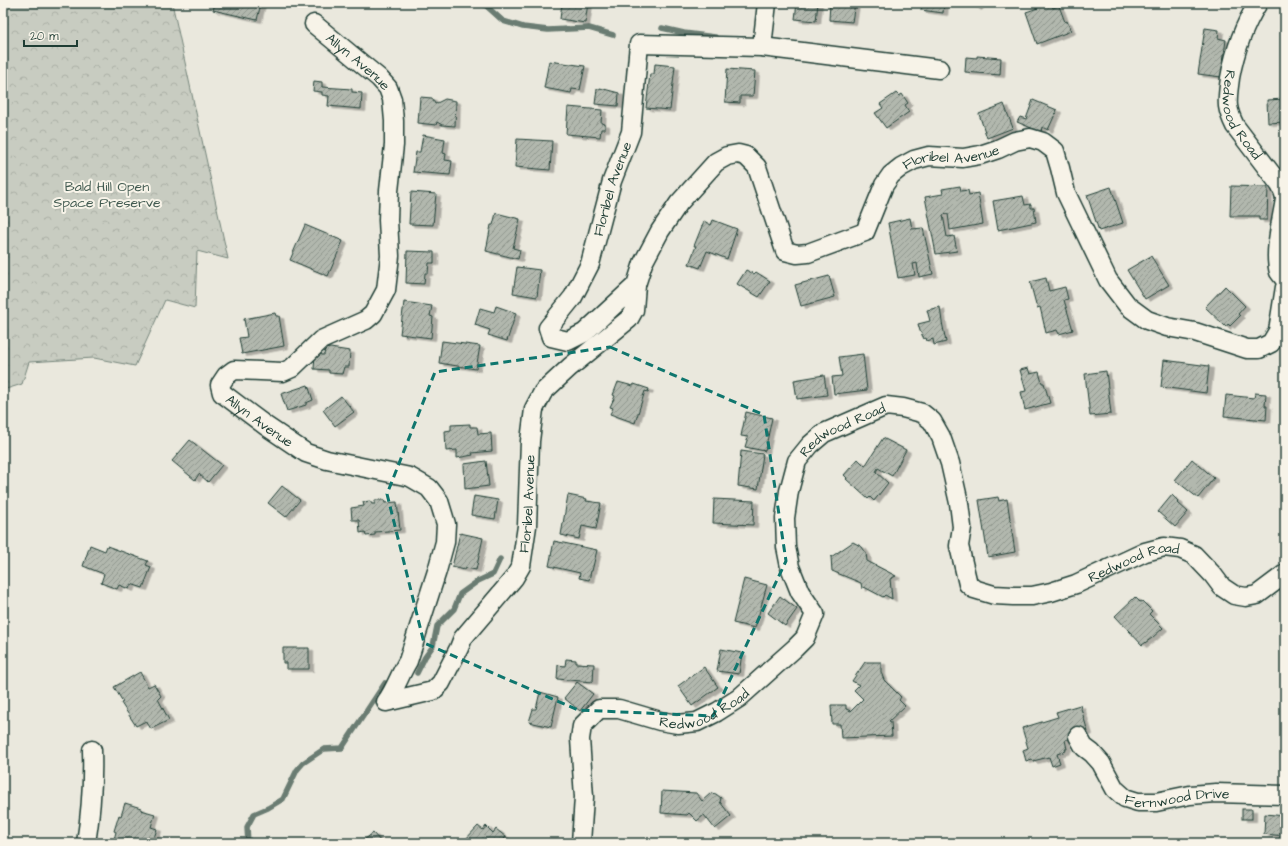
<svg xmlns="http://www.w3.org/2000/svg" width="1288" height="846" font-family="'Architects Daughter',sans-serif">
  <defs>
    <pattern id="park-crowns" width="20" height="18" patternUnits="userSpaceOnUse"><rect width="20" height="18" fill="#c8ccc1"/><path d="M2 6a3 3 0 1 1 6 0M12 15a3 3 0 1 1 6 0" fill="none" stroke="#abb0a6"/></pattern>
    <pattern id="building-hatch" width="6" height="6" patternUnits="userSpaceOnUse"><rect width="6" height="6" fill="#b2b8ae"/><path d="M-1 1l2-2M0 6l6-6M5 7l2-2" fill="none" stroke="#90978e"/></pattern>
    <filter id="shadow"><feDropShadow dx="4.5" dy="2.5" stdDeviation="0" flood-color="#0004"/></filter>
  </defs>
  <rect width="100%" height="100%" fill="#eae8dd"/>
  <filter id="ink" filterUnits="userSpaceOnUse"><feTurbulence type="fractalNoise" baseFrequency=".025" numOctaves="2"/><feDisplacementMap in="SourceGraphic" scale="8" xChannelSelector="R" yChannelSelector="G"/><feConvolveMatrix kernelMatrix="1 2 1 2 8 2 1 2 1" color-interpolation-filters="sRGB"/></filter>
  <g filter="url(#ink)">
    <path fill="url(#park-crowns)" stroke="#74847a" d="M3 3H172L228 259 197 251 195 308 165 300 135 366 94 358 29 362 22 384 3 390Z"/>
    <g fill="none" stroke-linecap="round" stroke-linejoin="round">
      <g stroke="#6a7c72" stroke-width="5.5">
        <path d="M483 3 503 21 523 27 548 30 589 28 613 35"/>
        <path d="M662 28 684 33 715 37"/>
        <path d="M417 673 425 657 433 646 437 626 454 609 460 594 478 581 493 574 500 559"/>
        <path d="M248 843 247 827 254 814 268 808 283 799 297 770 303 763 324 749 342 748 385 683"/>
      </g>
    </g>
    <g fill="url(#building-hatch)" stroke="#1f3d34" filter="url(#shadow)">
      <path d="M215 3H261L257 20 213 10Z"/>
      <path d="M562 3H588L585 23 560 19Z"/>
      <path d="M797 3H818L816 21 795 19Z"/>
      <path d="M830 3H855L852 22 829 20Z"/>
      <path d="M922 3H944L943 13 921 10Z"/>
      <path d="M971 3H981L977 8Z"/>
      <path d="M1037 3H1050L1053 8 1059 6 1065 22 1067 21 1071 31 1037 44 1026 12 1038 8Z"/>
      <path d="M1205 28 1219 30 1218 38 1226 40 1221 77 1198 74Z"/>
      <path d="M977 56 1001 58 1000 75 965 72 966 57 977 58Z"/>
      <path d="M549 61 585 66 580 90 572 89 571 93 544 88Z"/>
      <path d="M655 64 675 66 670 110 646 108 650 74H654Z"/>
      <path d="M727 69 755 71 753 96H740V103L725 102Z"/>
      <path d="M314 81 322 82V87L352 89V92L362 93 361 109 328 106 329 96 322 95V92L313 91Z"/>
      <path d="M600 88 619 93 618 106 595 104 597 89H600Z"/>
      <path d="M896 93 899 96 902 94 908 103 905 105 909 112 886 128 875 113 883 108 880 104Z"/>
      <path d="M420 97 432 98 435 104 445 99 456 101 455 126 442 125 437 122 436 125 418 123Z"/>
      <path d="M1285 99V122L1268 123 1267 100Z"/>
      <path d="M1033 100 1057 110 1048 130 1042 127 1041 132 1017 122 1020 117 1026 119Z"/>
      <path d="M1004 104 1013 128 987 138 979 114Z"/>
      <path d="M568 107 602 110 601 123 605 124V129H601L600 137 566 134Z"/>
      <path d="M423 135 445 139 443 153 446 154 445 160 452 161 450 175 413 172 416 152H420Z"/>
      <path d="M517 139 552 141 550 170 515 167Z"/>
      <path d="M960 186 961 191 968 190 969 195 978 193 983 224 950 230 948 214 943 215 947 237 954 236 957 251 936 254 925 197 943 194 942 189Z"/>
      <path d="M1231 186 1268 187 1267 220H1259V216H1230Z"/>
      <path d="M1111 187 1123 223 1099 231 1087 195Z"/>
      <path d="M411 192 436 194 433 225 409 224Z"/>
      <path d="M1023 196 1025 205 1031 204V208H1034L1036 222 998 230 993 201Z"/>
      <path d="M496 213 520 219 513 248 520 250 518 259 486 251 491 225H493Z"/>
      <path d="M910 218 912 229 923 228 933 274 919 277 917 263 913 264 915 275 898 278 888 223Z"/>
      <path d="M713 220 737 229 727 259 707 251 700 268 689 264 696 246H694L704 221 711 225Z"/>
      <path d="M305 225 343 241 328 276 290 260Z"/>
      <path d="M407 251 434 252V263H429L428 273H425L424 284 406 283Z"/>
      <path d="M1151 256 1169 285 1145 299 1127 270Z"/>
      <path d="M517 267 540 270 537 297 513 293Z"/>
      <path d="M746 270 754 274 756 272 770 281 759 297 737 284Z"/>
      <path d="M829 276 835 297 801 306 795 285Z"/>
      <path d="M1046 278 1049 291 1065 287 1068 299 1064 300 1073 330 1059 334 1057 330 1046 333 1040 307 1037 308 1030 282Z"/>
      <path d="M1225 286 1245 306 1238 314 1240 316 1230 326 1228 324 1226 327 1205 307Z"/>
      <path d="M404 302 432 306 430 316 433 317 431 338 400 334Z"/>
      <path d="M496 306 516 313 507 341 488 335 490 330 475 325 480 308 494 312Z"/>
      <path d="M940 307 942 322 946 342 934 345 933 339 927 341 926 338 924 339 920 331 918 324 930 321 927 310Z"/>
      <path d="M275 313 276 316H279L284 346 242 354 239 338 247 337 244 319Z"/>
      <path d="M442 341 480 346 476 369 439 363Z"/>
      <path d="M330 348 350 351 349 367H344L342 374 329 373V370L314 369 315 354 324 355 325 349Z"/>
      <path d="M863 354 867 390 834 394 832 377 842 376 839 357Z"/>
      <path d="M1164 360 1209 366 1206 393 1161 387Z"/>
      <path d="M1028 368 1030 374 1039 372 1042 383H1044L1050 403 1025 410 1021 392 1026 391 1020 370Z"/>
      <path d="M1106 371 1111 414 1090 416 1085 374Z"/>
      <path d="M824 375 827 395 797 399 794 380Z"/>
      <path d="M618 382 633 386 634 384 649 389 648 392 645 391 635 423 610 414 613 408 610 407 615 396 613 395Z"/>
      <path d="M308 385 313 400 306 403V405L287 411 281 394Z"/>
      <path d="M1255 393 1266 394 1265 406H1267L1266 420 1224 416 1226 395 1254 398Z"/>
      <path d="M341 396 354 412 335 426 323 410Z"/>
      <path d="M746 412 772 418 765 451 745 447 748 437 741 436Z"/>
      <path d="M470 424V427H477L478 434 491 433 492 451 472 453 473 455 457 458V450L446 451 445 431 451 430V425Z"/>
      <path d="M883 438 906 450 892 476 878 468 876 472 888 483 874 501 870 497 868 499 846 479 847 478 844 475 858 459 865 466Z"/>
      <path d="M190 440 222 465 208 482 199 474 195 480 172 461Z"/>
      <path d="M741 451 763 454 758 489 738 486Z"/>
      <path d="M1192 459 1214 478 1198 498 1175 480Z"/>
      <path d="M486 461 489 486 465 489 464 464Z"/>
      <path d="M282 486 300 500 286 517 268 503Z"/>
      <path d="M568 495 587 499 586 501 601 503 596 529 582 526 579 539 561 535Z"/>
      <path d="M1172 495 1179 502 1178 503 1188 512 1175 527 1158 512Z"/>
      <path d="M474 496 498 500 495 519 471 515Z"/>
      <path d="M998 497 999 501 1007 499 1015 552 988 557 979 500Z"/>
      <path d="M714 499 754 501 753 525 713 523Z"/>
      <path d="M375 500H384L385 503 397 502 400 530 375 532V535L366 536 365 532 360 533 359 520H352L351 508 364 506 363 502 370 501 372 504H375Z"/>
      <path d="M460 533 483 538 476 570 466 568 465 570 452 567Z"/>
      <path d="M554 541 597 550 592 571H591L589 580 579 578 580 573 549 566Z"/>
      <path d="M853 542 862 547 866 553 867 561 896 576 890 579 892 599 885 595 883 597 864 587 862 589 861 583 832 571 831 557Z"/>
      <path d="M90 545 105 551 107 546 148 561 146 565 151 567 143 588 131 584 129 589 119 585 117 589 101 583 104 574 83 566Z"/>
      <path d="M744 579 767 585 755 628 733 623Z"/>
      <path d="M780 596 797 609 785 626 768 613Z"/>
      <path d="M1135 597 1140 602 1142 601 1152 611 1149 614 1163 628 1152 638 1142 645 1115 616Z"/>
      <path d="M283 648H309V669H286V663H283Z"/>
      <path d="M721 649 742 653 739 674 717 671Z"/>
      <path d="M566 659 576 660V663L594 664 593 682 557 679 558 665 565 666Z"/>
      <path d="M865 662H881V672L884 680 901 697 899 700 905 706 889 721 891 722 892 736 841 738 840 724H832L831 705H846V709L851 711 863 699 854 690 859 685 852 681Z"/>
      <path d="M704 667 718 687 692 706 678 686Z"/>
      <path d="M140 672 148 687 154 684 161 696 158 699 169 720 151 729 146 721 136 726 121 703 123 702 114 687Z"/>
      <path d="M577 682 593 694 580 711 564 698Z"/>
      <path d="M540 692 558 697 551 727 529 722 533 709H536Z"/>
      <path d="M1080 705 1088 732 1065 740 1067 749H1065L1066 751 1057 754 1060 763 1052 766 1049 757 1033 761 1032 759 1026 761 1023 750 1028 748 1022 728 1058 717 1056 712Z"/>
      <path d="M662 791 696 793 702 801 711 793 716 794 721 798 720 802 731 816 715 829 704 815 697 821 689 813 687 815 661 813Z"/>
      <path d="M125 803 141 808V810L155 814 151 827 157 829 153 841 148 840 147 843H113L116 832 114 831 119 815 121 816Z"/>
      <rect x="1242" y="809" width="10" height="10"/>
      <path d="M1265 814 1285 816V836L1264 834Z"/>
      <path d="M478 826 483 830 486 826 493 833 496 829 506 837 500 843H466L464 841Z"/>
      <path d="M373 833 382 843H360Z"/>
    </g>
    <g fill="none" stroke-linecap="round" stroke-linejoin="round">
      <g stroke="#1f3d34" stroke-width="21">
        <g id="minor">
          <path id="s1" d="M1258 3C1243 27 1235 50 1230 78 1229 87 1227 97 1228 106 1229 113 1232 120 1235 126L1280 185 1283 191 1285 197"/>
          <path id="s2" d="M314 24 379 78 388 88 392 99 394 121V145L389 191 388 220 390 256 386 290 373 314 366 320 321 340 292 368 283 372 234 370 226 376 220 385 222 393 266 426 306 453 327 460 410 477 429 488 439 501 446 524 445 542 437 571 408 661C400 674 395 690 386 702L433 691 441 683 459 648 463 638 514 578 521 566 527 526 530 441 534 409 543 392 570 367 629 319 634 310 636 285 643 263 660 231 679 203 716 162 727 156 738 154 746 156 757 167 785 251 797 254 808 253 865 232 884 185 891 175 901 167 914 160 929 156 963 158 980 155 998 149 1015 141 1030 138 1043 142 1055 151 1060 168 1066 193 1108 280 1128 306 1147 320 1167 327 1195 332 1247 349H1259L1271 343 1278 331 1285 287"/>
          <path d="M762 47 767 3"/>
          <path d="M1285 199C1282 219 1273 253 1279 272 1281 275 1283 277 1285 280"/>
          <path id="s3" d="M636 285 584 333 568 341 551 337 548 328 573 297 590 264 612 181 631 132 639 44 762 47 939 69"/>
          <path id="s4" d="M1078 736 1084 747 1092 753 1101 763 1115 789 1125 798 1138 802H1156L1190 795 1216 793 1285 795"/>
          <path d="M86 843C91 812 93 781 92 750"/>
          <path id="s5" d="M581 843 584 797 580 739 582 726 599 709H619L660 721 678 724 697 722 717 712 739 698 795 648 805 638 815 614 800 592 790 567 786 547 785 518 789 491 797 461 810 445 824 433 886 406 903 408 922 413 932 421 941 437 950 463 959 503 962 527 959 546 968 584 974 589 994 595 1013 596H1032L1051 592 1076 584 1145 552 1164 547 1180 549 1194 555 1213 575 1222 587 1234 595 1246 597 1257 595 1285 574"/>
        </g>
      </g>
      <use href="#minor" stroke="#f7f3e8" stroke-width="18"/>
    </g>
  </g>
  <path fill="none" stroke="#0f766e" stroke-width="3" stroke-dasharray="8 5" stroke-linejoin="round" d="M610 347 764 415 786 561 713 716 578 710 424 643 387 494 435 372Z"/>
  <g text-anchor="middle" stroke-width="4" stroke-linejoin="round" paint-order="stroke">
    <g font-size="14" fill="#1f3d34" stroke="#f7f3e8">
      <text dy="5" stroke="none"><textPath href="#s2" startOffset="58">Allyn Avenue</textPath></text>
      <text dy="5" stroke="none"><textPath href="#s1" startOffset="121">Redwood Road</textPath></text>
      <text dy="5" stroke="none"><textPath href="#s2" startOffset="2001">Floribel Avenue</textPath></text>
      <text dy="5" stroke="none"><textPath href="#s3" startOffset="271">Floribel Avenue</textPath></text>
      <text dy="5" stroke="none"><textPath href="#s2" startOffset="562">Allyn Avenue</textPath></text>
      <text dy="5" stroke="none"><textPath href="#s5" startOffset="623">Redwood Road</textPath></text>
      <text dy="5" stroke="none"><textPath href="#s2" startOffset="1242">Floribel Avenue</textPath></text>
      <text dy="5" stroke="none"><textPath href="#s5" startOffset="1067">Redwood Road</textPath></text>
      <text dy="5" stroke="none"><textPath href="#s5" startOffset="252">Redwood Road</textPath></text>
      <text dy="5" stroke="none"><textPath href="#s4" startOffset="132">Fernwood Drive</textPath></text>
    </g>
    <g font-size="14" fill="#415a50" stroke="#f7f3e8">
      <text x="107" y="191">Bald Hill Open<tspan x="107" dy="16">Space Preserve</tspan></text>
    </g>
  </g>
  <rect width="1288" height="846" fill="none" stroke="#f7f3e8" stroke-width="16"/>
  <rect x="8" y="8" width="1272" height="830" fill="none" stroke="#1f3d34" stroke-width="1.5" filter="url(#ink)"/>
  <path d="M24 40v6h53v-6" fill="none" stroke="#1f3d34" stroke-width="2"/>
  <text x="30" y="40" font-size="12" fill="#1f3d34" stroke="#f7f3e8" stroke-width="3" paint-order="stroke">20 m</text>
</svg>
